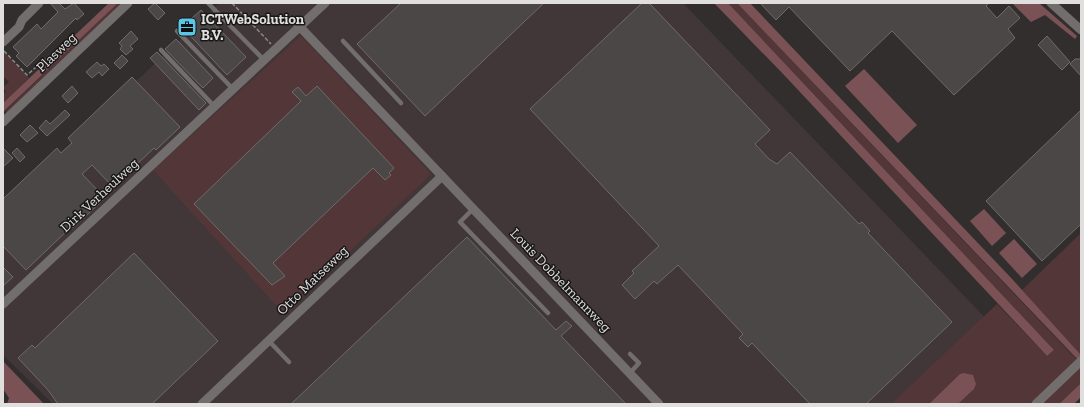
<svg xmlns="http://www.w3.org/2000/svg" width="1084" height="407" font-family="'Zilla Slab',serif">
  <rect width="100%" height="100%" fill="#322e2e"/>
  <path fill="#423738" d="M219 3H683L1018 352 1022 404H53L3 355V207Z"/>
  <g fill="#533638">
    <path d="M118 3H124L7 114 5 111Z"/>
    <path d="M728 3H737L1077 360 1031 404H958C965 398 975 391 976 382L968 373 960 374 929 404H891L997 304 1047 356 1054 350Z"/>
    <path d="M301 36 431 174 284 314 153 170Z"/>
    <path d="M3 51 29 78 3 103V94L6 92 3 87 9 82 3 76Z"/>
    <path d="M1081 233V355L1022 290Z"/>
    <path d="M1081 366V383L1059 404H1040Z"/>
  </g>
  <g fill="#7a5155">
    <path d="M109 3H118L3 112V103Z"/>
    <path d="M714 3H728L1054 350 1047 356 785 76Z"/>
    <path d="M737 3H750L1014 281 1081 355V363Z"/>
    <path d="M1012 3H1039L1077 36 1075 39 1045 15 1031 22Z"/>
    <path d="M864 69 917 125 898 143 845 86Z"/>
    <path d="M984 209 1006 233 992 246 970 221Z"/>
    <path d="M1014 239 1037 264 1022 278 999 253Z"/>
    <path d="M3 361 44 404H7L9 398 3 389Z"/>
    <path d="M964 373 973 375 976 384 974 389 958 404H929L960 374Z"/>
    <path d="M1081 383V397L1074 404H1059Z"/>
  </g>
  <g fill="#4b4747" stroke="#6f6b6b">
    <path d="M50 3H59L65 9 74 3 84 14 77 20 76 18 27 67 16 56 19 53 13 47 37 24 41 29 58 12Z"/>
    <path d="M155 3 165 13 158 20 148 9Z"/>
    <path d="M401 3H544L425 116 357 44Z"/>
    <path d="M642 3H649L770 130 755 144 769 159 777 164 790 152 859 224 862 222 870 231 868 233 952 322 866 404H810L752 343 748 347 739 338 743 334 678 265 657 284 654 281 635 299 622 285 634 273 632 271 659 246 530 109Z"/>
    <path d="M760 3H989L986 6 997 18 1009 6 1020 18 1008 29 1015 38 954 95 892 31 850 71 789 7 776 20Z"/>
    <path d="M201 10 246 57 227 75 182 27Z"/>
    <path d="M131 31 138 39 130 46 133 49 126 55 120 49 122 46 119 43Z"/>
    <path d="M1047 36 1070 62 1062 70 1038 45Z"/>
    <path d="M176 39 213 78 203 88 165 49Z"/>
    <path d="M157 52 206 103 199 110 150 58Z"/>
    <path d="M122 55 128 61 120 69 114 63Z"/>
    <path d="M1075 59H1081V76L1070 64Z"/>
    <path d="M97 62 101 66 104 64 109 69 102 76 99 72 92 78 86 72Z"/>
    <path d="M132 77 180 127 156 150 154 148 113 187 92 165 82 174 105 198 73 228 72 226 26 270 3 246V199L57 148 61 153 72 143 68 138Z"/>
    <path d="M72 86 78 93 68 103 62 96Z"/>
    <path d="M317 86 394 168 389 173 391 175 385 180 373 168 273 263 285 276 272 285 194 204 301 101 292 92 298 87 306 96Z"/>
    <path d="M65 110 70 115 47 136 39 128 46 120 50 124Z"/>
    <path d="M1081 110V224L1042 261 986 201Z"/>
    <path d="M30 125 38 133 27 142 20 135Z"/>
    <path d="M3 148 13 158 3 167Z"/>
    <path d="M17 148 25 157 20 162 12 153Z"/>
    <path d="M467 237 556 330 566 321 572 326 561 336 626 404H291Z"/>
    <path d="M134 253 218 341 152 404H58L48 390 18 358 32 345 35 348Z"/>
    <path d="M3 267 13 277 3 286Z"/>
  </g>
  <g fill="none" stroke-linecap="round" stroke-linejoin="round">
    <g stroke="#8b8888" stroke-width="1.5" stroke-dasharray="4 2" stroke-linecap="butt">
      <path d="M232 3 271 44"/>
      <path d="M4 51 27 75 49 56"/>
      <path d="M3 90V93"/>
    </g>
    <g stroke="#726e6e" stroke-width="4.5">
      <path d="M208 3 264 60"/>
      <path d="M177 31 233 89"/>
      <path d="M343 41 401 103"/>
      <path d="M161 50 215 107"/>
      <path d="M473 209 460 222 548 313"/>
      <path d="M269 341 289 362"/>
      <path d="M630 373 639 363 630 354"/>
    </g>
    <g stroke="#726e6e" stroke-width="9">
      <path d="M1051 3 1081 30"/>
      <path d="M300 27 659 404"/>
      <path d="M3 42 19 27 22 20 39 3"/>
      <path d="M3 122 128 3"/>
      <path d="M3 304 325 3"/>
      <path d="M202 404 442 176"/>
      <path d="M1036 404 1081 361"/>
    </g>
  </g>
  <defs>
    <g id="office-square" transform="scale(1)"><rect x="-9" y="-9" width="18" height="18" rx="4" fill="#5bc7e7" stroke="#181717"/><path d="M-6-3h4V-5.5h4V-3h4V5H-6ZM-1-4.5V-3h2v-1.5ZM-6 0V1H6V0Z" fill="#111"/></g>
  </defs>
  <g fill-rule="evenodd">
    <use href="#office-square" x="187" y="27"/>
  </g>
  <g text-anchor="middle" stroke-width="3" stroke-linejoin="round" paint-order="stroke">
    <g font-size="14" font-weight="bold" fill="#e1dede" stroke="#181717" text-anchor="start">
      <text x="201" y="24">ICTWebSolution<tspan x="201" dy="16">B.V.</tspan></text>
    </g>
    <g font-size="14" fill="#e1dede" stroke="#181717">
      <text transform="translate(56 52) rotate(-44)" y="5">Plasweg</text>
      <text transform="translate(99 195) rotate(-43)" y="5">Dirk Verheulweg</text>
      <text transform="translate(312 280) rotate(-44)" y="5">Otto Matseweg</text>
      <text transform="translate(561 280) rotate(46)" y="5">Louis Dobbelmannweg</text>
    </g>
  </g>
  <rect width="1084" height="407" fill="none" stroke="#e1dede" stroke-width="8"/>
</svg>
